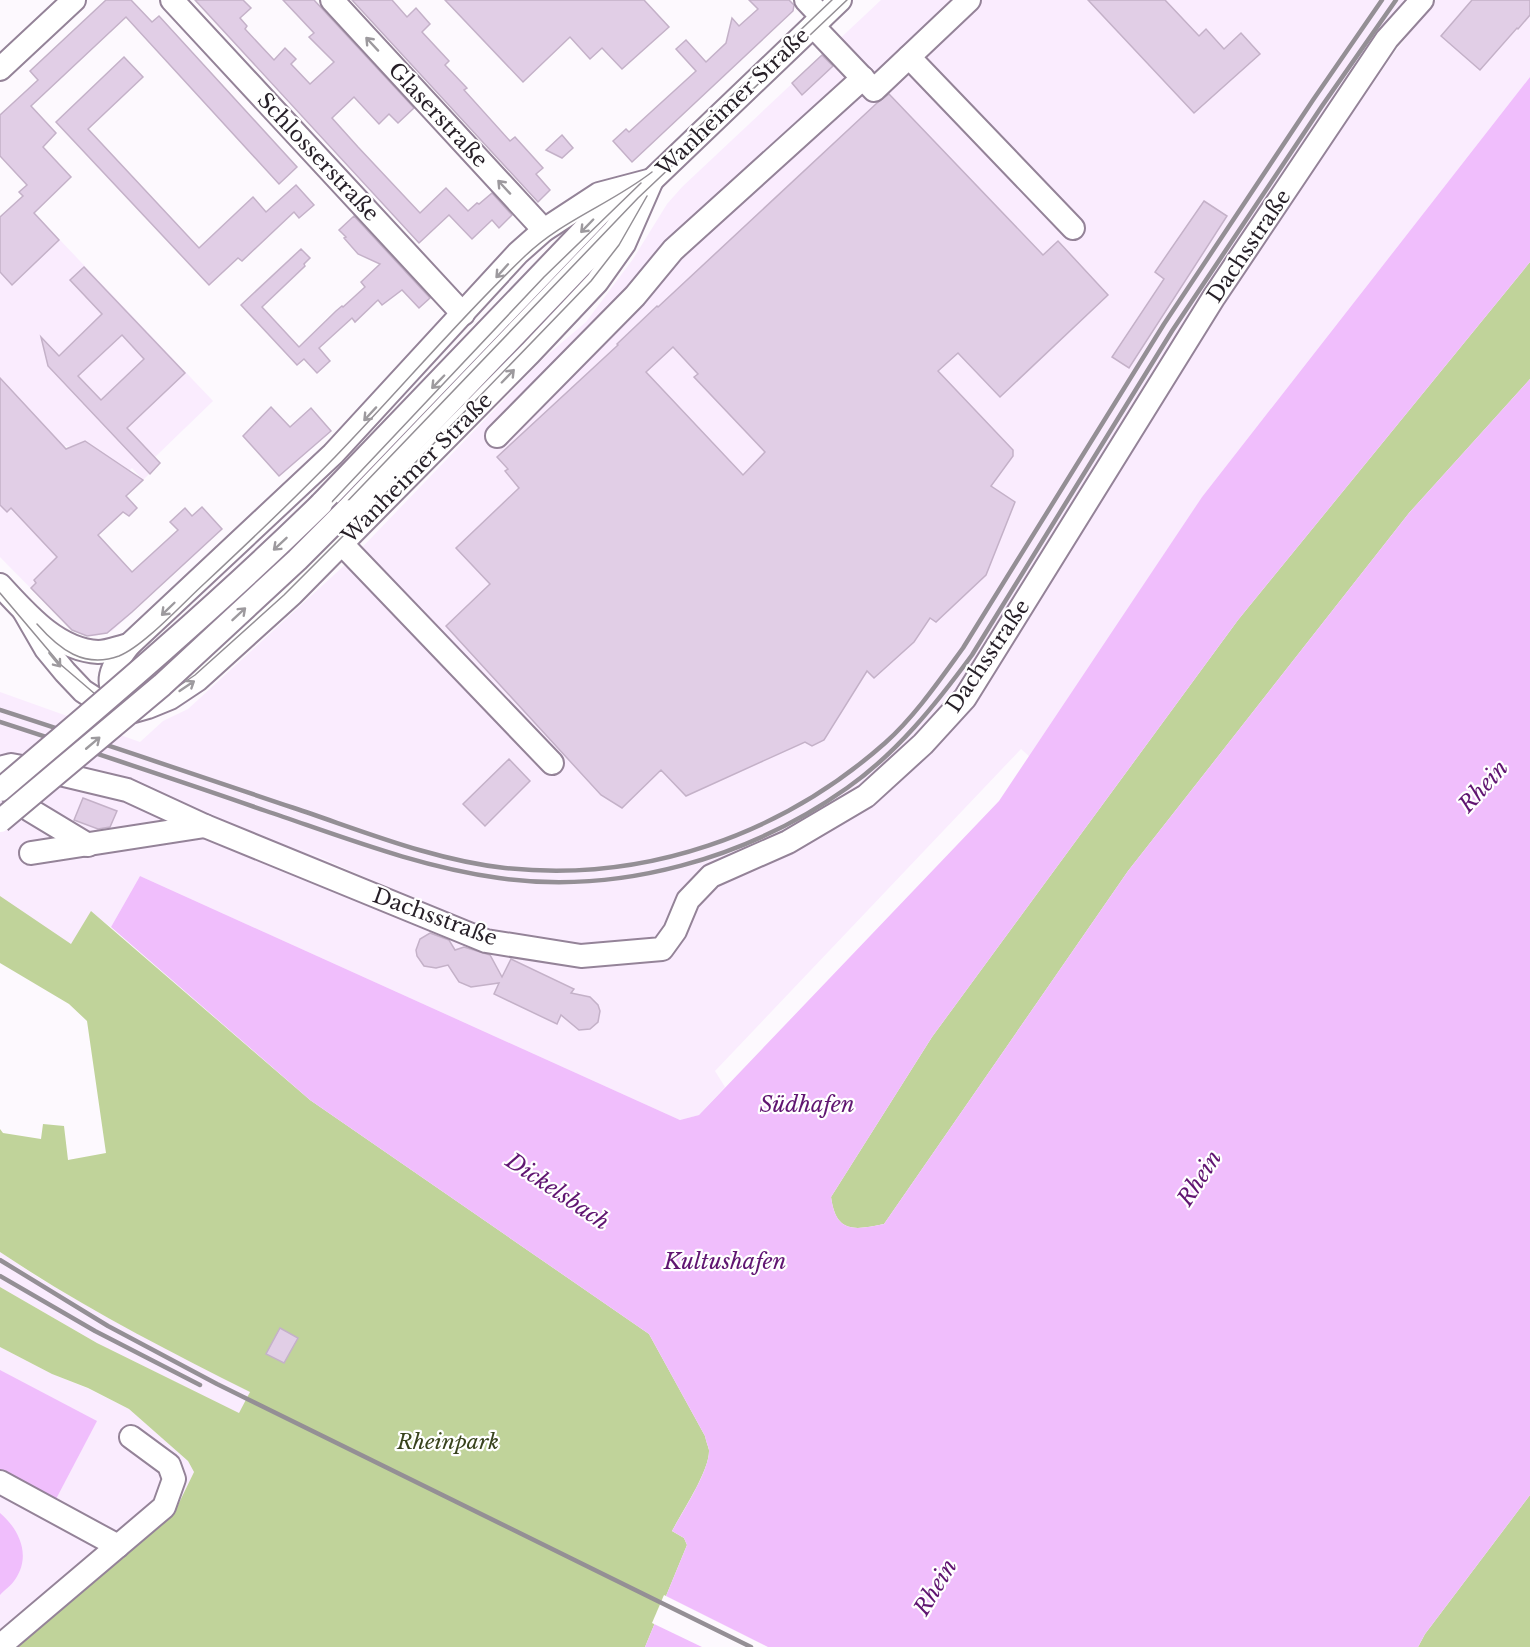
<svg xmlns="http://www.w3.org/2000/svg" width="1530" height="1647" font-family="'Libre Baskerville',serif">
  <rect width="100%" height="100%" fill="#fdf9fe"/>
  <g fill="#faecfe" fill-rule="evenodd">
    <path d="M881 0H1405L1326 113 955 693 1394 53 1436 0H1530V77L1202 497 1030 757 1021 749 715 1071 725 1087 699 1115 680 1120 140 876 111 927 90 912 318 1219 0 942V692L140 742 163 721 188 709 348 562 546 356 586 322 633 259 667 204 682 187ZM287 843 433 907 400 895Z"/>
    <path d="M20 198 213 401 155 457 160 463 143 480 132 468 115 484 80 447 63 446 38 470 97 574 133 612 112 631 95 636H87L72 630 0 557V217Z"/>
    <path d="M0 1252 39 1278 110 1319 250 1392 240 1414 97 1343 0 1287Z"/>
    <path d="M0 1347 52 1374 87 1388 129 1409 188 1461 194 1472 178 1505 11 1647H0Z"/>
  </g>
  <g fill="#c0d39a">
    <path d="M1530 262V379L1409 513 1128 871 884 1224C855 1230 836 1234 831 1197L932 1037 1238 620Z"/>
    <path d="M0 896 71 944 91 911 310 1100 649 1334 705 1436C706 1441 708 1446 709 1450 710 1470 682 1512 672 1531L684 1538 687 1545 645 1647H11L178 1505 194 1472 188 1461 129 1409 88 1388 52 1374 0 1347V1287L97 1343 239 1413 250 1392C164 1349 79 1305 0 1252V1129L3 1133 41 1139 43 1124 64 1126 68 1160 106 1153 87 1021 69 1004 0 963Z"/>
    <path d="M1530 1495V1647H1418L1425 1634Z"/>
  </g>
  <g fill="#f0befc">
    <path d="M1530 77V262L1238 620 932 1037 831 1197C836 1234 855 1230 884 1224L1128 871 1409 513 1530 379V1495L1425 1634 1418 1647H645L687 1545 684 1538 672 1531C682 1513 710 1470 709 1450 708 1446 706 1441 705 1436L649 1334 310 1100 111 927 140 876 680 1120 699 1115 999 801 1202 497Z"/>
    <path d="M0 1370 97 1421 56 1499 0 1470Z"/>
    <path d="M0 1513C20 1530 32 1557 14 1581 11 1586 4 1590 0 1595Z"/>
  </g>
  <path fill="#fdf9fe" d="M664 1595 768 1647H702L652 1623Z"/>
  <g fill="#e1cee6" stroke="#c4b1c8" stroke-width="1.5" fill-rule="evenodd">
    <path d="M106 0H131L152 22 159 16 297 167 279 184 126 17 31 106 56 133 43 147 71 177 34 213 59 240 12 285 0 272V217L23 196 19 192 27 185 0 156V115L38 80 30 71Z"/>
    <path d="M195 0H243L251 8 240 18 247 26 245 29 274 60 285 48 296 59 291 64 310 84 334 62 309 37 314 33 283 0H314L414 108 398 123 389 114 379 124 354 97 332 118 358 147 420 213 446 188 468 211 477 203 479 204 492 193 512 215 499 228 492 220 472 239 449 215 419 243Z"/>
    <path d="M352 0H392L407 17 416 8 430 24 422 32 449 61 445 65 467 88 464 90 510 141 515 137 543 168 536 174 550 190 538 202Z"/>
    <path d="M445 0H644L669 27 622 69 602 48 590 59 570 37 523 82Z"/>
    <path d="M749 0H789L794 5 793 11 632 162 613 141 626 129 629 132 696 71 676 49 686 40 706 62 726 43 732 18 739 26 758 9Z"/>
    <path d="M1088 0H1165L1199 36 1206 29 1224 49 1241 33 1260 54 1194 113Z"/>
    <path d="M1472 0H1530V15L1518 29 1517 28 1480 70 1441 36Z"/>
    <path d="M822 55 833 66 802 95 792 83Z"/>
    <path d="M124 57 143 77 88 129 199 248 253 197 266 212 296 185 314 205 299 218 294 212 242 261 238 258 209 285 56 122Z"/>
    <path d="M889 94 1043 255 1058 241 1108 295 1000 397 958 353 938 371 1013 450V456L991 486 1015 502 986 575 936 622 930 618 914 642 874 678 867 671 824 740 812 746 805 742 686 796 661 770 622 808 601 795 446 626 490 584 456 548 519 488 505 471 508 469 497 457 618 345 617 344 657 306 658 307 877 103ZM673 347 698 374 694 377 765 452 743 475 646 372Z"/>
    <path d="M562 135 573 148 562 158 546 150Z"/>
    <path d="M1204 201 1227 216 1129 368 1112 357 1164 279 1155 272Z"/>
    <path d="M354 216 430 298 419 308 402 290 382 305 378 300 355 322 352 318 319 348 330 361 317 373 304 359 297 365 241 305 301 249 310 258 304 264 305 266 262 307 299 347 336 311 342 306 343 307 365 287 361 282 380 264 358 254 344 238 346 237 339 230Z"/>
    <path d="M84 267 185 373 127 428 160 463 150 474 48 366 41 337 59 356 102 314 70 280ZM122 335 144 359 101 400 78 376Z"/>
    <path d="M0 378 66 449 85 441 143 480 126 496 137 508 129 516 123 512 98 535 132 572 178 530 170 522 185 508 192 516 202 507 222 529 132 612 107 633 87 636 72 630 31 588 36 583 34 580 57 557 11 508 7 512 0 505Z"/>
    <path d="M271 407 290 427 311 408 331 431 279 476 243 436Z"/>
    <path d="M509 759 530 781 485 826 463 804Z"/>
    <path d="M83 798 117 811 110 827 98 829 74 820Z"/>
    <path d="M430 933 449 940 455 950 464 947 490 955 502 977 511 959 574 989 571 993 590 997 598 1005 600 1011 598 1022 590 1029 579 1030 561 1015 557 1024 494 994 499 983 471 987 459 982 448 965 436 968 424 966 417 956 416 950 420 939Z"/>
    <path d="M280 1328 298 1338 284 1363 266 1354Z"/>
  </g>
  <g fill="none" stroke-linecap="round" stroke-linejoin="round">
    <g stroke="#948398" stroke-width="26">
      <g id="minor">
        <path d="M172 0 463 314"/>
        <path d="M332 0 544 230"/>
        <path d="M806 0 822 17"/>
        <path d="M813 26 874 90 969 0"/>
        <path d="M909 57 1073 228"/>
        <path d="M0 69 74 0"/>
        <path d="M497 436 635 296 673 250 863 78"/>
        <path d="M321 504 603 210 627 195"/>
        <path d="M346 511 614 231 652 180 840 0"/>
        <path d="M342 544 552 763"/>
        <path d="M0 585C26 613 57 650 98 652 108 652 119 647 129 645"/>
        <path d="M24 611 46 649 65 672 83 691 109 708 134 711 148 707 170 698 197 680 292 594 530 353 597 282 624 244 652 180"/>
        <path d="M125 706C99 683 113 666 129 645L333 454 518 253 544 230 599 194 652 180"/>
        <path d="M0 768 11 765 60 774 127 790 205 826 486 941 581 956 662 949 675 931 688 900 711 876 788 842 866 796 923 744 965 698 1214 297 1387 39 1422 0"/>
        <path d="M9 790 30 810 88 845"/>
        <path d="M31 853 205 826"/>
        <path d="M0 1482 118 1546"/>
        <path d="M0 1646 164 1507 174 1479 169 1465 131 1437"/>
      </g>
    </g>
    <use href="#minor" stroke="#fff" stroke-width="22"/>
    <g stroke="#948f95" stroke-width="1.5">
      <path d="M688 137 832 0"/>
      <path d="M0 593 60 664 95 694 117 704 138 705 170 692 195 675 284 595 384 495 591 281 619 245 647 196"/>
      <path d="M37 624C59 649 84 669 119 656 144 646 183 603 205 583 249 542 293 500 335 457 399 391 458 320 524 257 562 220 611 204 652 172"/>
      <path d="M0 799 151 672 328 506 544 277 641 183"/>
      <path d="M0 812 159 679 293 555 340 509 638 198 847 0"/>
    </g>
    <g stroke="#948f95" stroke-width="4.5">
      <path d="M0 710C99 742 196 775 294 808 363 831 433 860 505 868 644 883 781 835 885 743 915 716 939 681 963 648L1164 324 1313 100 1382 0"/>
      <path d="M0 722C89 751 178 780 266 811 343 837 419 867 499 878 620 895 748 858 847 788 897 753 936 704 972 655L1172 331 1322 106 1396 0"/>
      <path d="M0 1260 108 1326 217 1384 751 1647"/>
      <path d="M0 1276 95 1331 200 1385"/>
    </g>
    <g stroke="#948398" stroke-width="26" stroke-linecap="butt">
      <g id="minor-bridge">
        <path d="M0 790C110 697 219 604 321 504"/>
        <path d="M0 821 162 685 297 560 346 511"/>
      </g>
    </g>
    <use href="#minor-bridge" stroke="#fff" stroke-width="22"/>
  </g>
  <defs><path id="oneway-shaft" d="M-6 0H5M1.5-3L5.5 0L1.5 3" fill="none" stroke-width="1.6" stroke-linecap="round" stroke-linejoin="round" transform="scale(1.5)"/></defs>
  <g stroke="#9d9a9e">
    <use href="#oneway-shaft" transform="translate(372 44) rotate(-133)"/>
    <use href="#oneway-shaft" transform="translate(504 187) rotate(-133)"/>
    <use href="#oneway-shaft" transform="translate(587 226) rotate(134)"/>
    <use href="#oneway-shaft" transform="translate(502 271) rotate(132)"/>
    <use href="#oneway-shaft" transform="translate(508 376) rotate(-46)"/>
    <use href="#oneway-shaft" transform="translate(438 382) rotate(134)"/>
    <use href="#oneway-shaft" transform="translate(370 414) rotate(133)"/>
    <use href="#oneway-shaft" transform="translate(280 544) rotate(137)"/>
    <use href="#oneway-shaft" transform="translate(168 609) rotate(136)"/>
    <use href="#oneway-shaft" transform="translate(239 614) rotate(-43)"/>
    <use href="#oneway-shaft" transform="translate(55 660) rotate(51)"/>
    <use href="#oneway-shaft" transform="translate(187 686) rotate(-34)"/>
    <use href="#oneway-shaft" transform="translate(93 743) rotate(-40)"/>
  </g>
  <g text-anchor="middle" stroke-width="4.5" stroke-linejoin="round" paint-order="stroke">
    <g font-size="21" fill="#261f27" stroke="#fff">
      <text transform="translate(733 102) rotate(-44)" y="7">Wanheimer Straße</text>
      <text transform="translate(438 115) rotate(47)" y="7">Glaserstraße</text>
      <text transform="translate(318 157) rotate(47)" y="7">Schlosserstraße</text>
      <text transform="translate(1249 246) rotate(-56)" y="7">Dachsstraße</text>
      <text transform="translate(417 468) rotate(-45)" y="7">Wanheimer Straße</text>
      <text transform="translate(988 656) rotate(-56)" y="7">Dachsstraße</text>
      <text transform="translate(435 917) rotate(20)" y="7">Dachsstraße</text>
    </g>
    <g font-size="21" font-style="italic" fill="#38431d" stroke="#fff">
      <text x="448" y="1449">Rheinpark</text>
    </g>
    <g font-size="22" font-style="italic" fill="#601571" stroke="#fff">
      <text transform="translate(1483 786) rotate(-48)" y="8">Rhein</text>
      <text x="807" y="1112">Südhafen</text>
      <text transform="translate(1199 1178) rotate(-57)" y="8">Rhein</text>
      <text transform="translate(558 1191) rotate(34)" y="8">Dickelsbach</text>
      <text x="725" y="1269">Kultushafen</text>
      <text transform="translate(935 1587) rotate(-59)" y="8">Rhein</text>
    </g>
  </g>
</svg>
